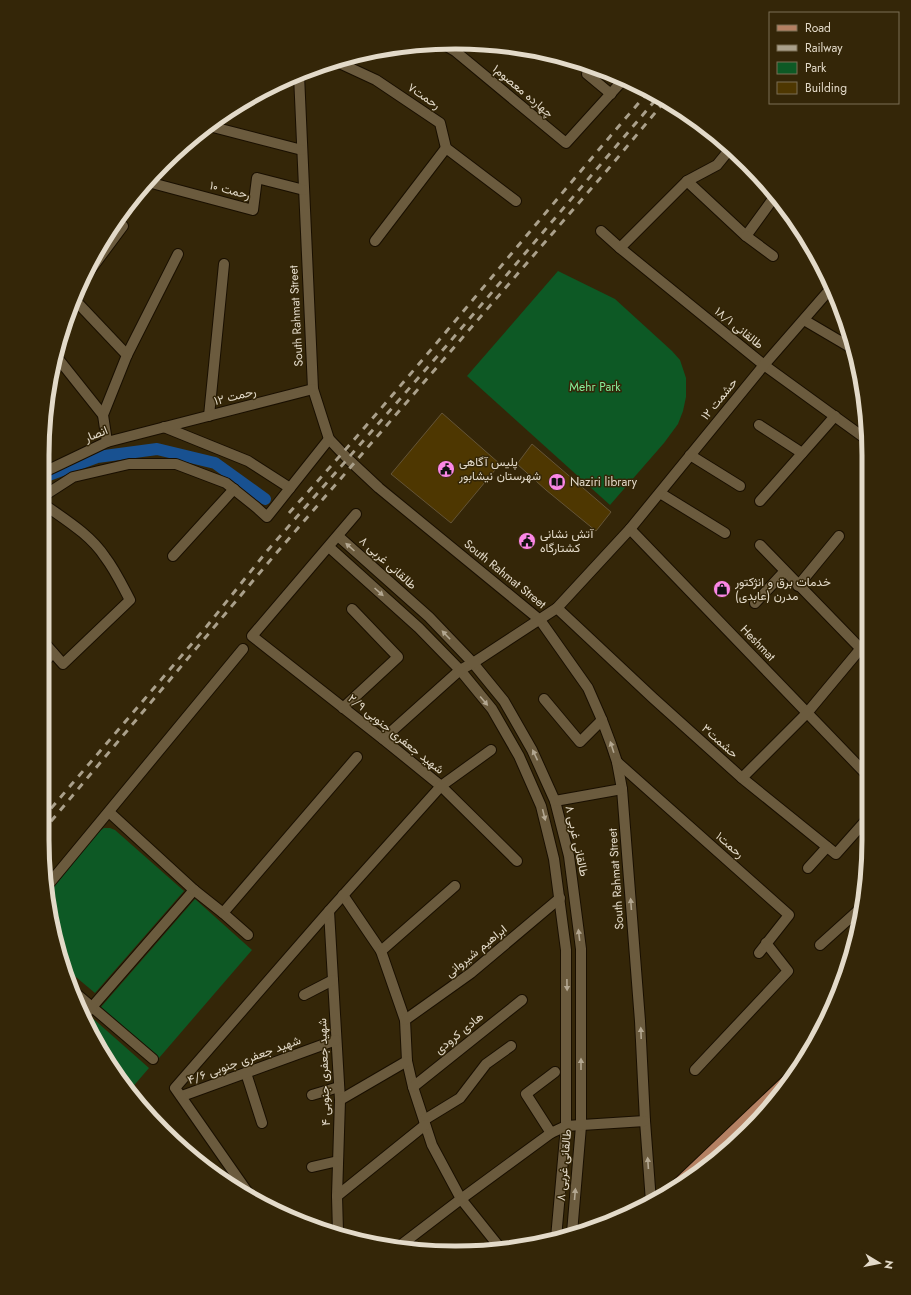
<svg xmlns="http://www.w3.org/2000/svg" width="911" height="1295" font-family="Jost,Vazirmatn,sans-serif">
  <rect width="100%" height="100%" fill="#342608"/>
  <g fill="#0d5925">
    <path d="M558 271 615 299 672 351 680 360 686 378V397L683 411 678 424 664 443 610 505 467 376Z"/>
    <path d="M104 828H110L115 830 184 891 95 993 64 967 56 947 49 892 95 834Z"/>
    <path d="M195 899 252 950 159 1058 101 1007Z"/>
    <path d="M89 1015 149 1068 130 1090 112 1069 85 1022 84 1021Z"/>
    <path d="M776 1099 727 1151 707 1165 715 1156Z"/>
  </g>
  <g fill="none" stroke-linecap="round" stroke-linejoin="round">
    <path stroke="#185191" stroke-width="12" d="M43 477 97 457 157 449 215 463 265 499"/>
  </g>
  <g fill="#4e3701" stroke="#645437">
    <path d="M442 413 500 464 451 523 391 474Z"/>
    <path d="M532 444 611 512 596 531 546 490 517 464Z"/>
  </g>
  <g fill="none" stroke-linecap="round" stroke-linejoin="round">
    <g stroke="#190f00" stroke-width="12">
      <g id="minor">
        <path d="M443 44 455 51 566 143 624 79"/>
        <path d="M335 61 376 80 440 123 446 148 516 201"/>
        <path d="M587 74 611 94"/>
        <path d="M299 75 313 389 329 439 348 459 379 488 540 620 588 688 602 720 611 744 617 762 622 789 640 1021 645 1121 651 1202"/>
        <path d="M209 126 302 150"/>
        <path d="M687 181 746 236 775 196"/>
        <path d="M148 182 253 210 257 178 304 190"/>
        <path d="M601 231 620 248 764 365 866 439"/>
        <path d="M746 236 773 256"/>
        <path d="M375 241 446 148"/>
        <path d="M620 248 687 181 717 165 730 149"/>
        <path d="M80 284 123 226"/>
        <path d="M73 298 127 355"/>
        <path d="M804 320 855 350"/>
        <path d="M56 356 103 415"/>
        <path d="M209 416 224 264"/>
        <path d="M759 425 802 453"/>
        <path d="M164 427 248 461 290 488"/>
        <path d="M107 442 103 415 127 355 178 254"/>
        <path d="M690 455 740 486"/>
        <path d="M42 473 107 442 313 389"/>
        <path d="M660 493 725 533"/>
        <path d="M42 497 73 477 129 464H176L226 483 256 507 267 517 329 439"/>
        <path d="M760 501 835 416"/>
        <path d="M356 514 252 636 383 739 441 786 517 861"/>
        <path d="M630 529 868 776"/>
        <path d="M338 536 429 617 473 663 504 701 532 750 555 801 569 856 581 949V1126L572 1233"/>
        <path d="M760 545 861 649"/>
        <path d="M329 547 419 628 460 670 492 709 519 756 541 806 554 859 566 950V1126L556 1238"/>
        <path d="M173 556 234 489"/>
        <path d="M798 586 839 536"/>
        <path d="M755 603 784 572"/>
        <path d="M557 608 653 698 742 778 836 854 868 818"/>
        <path d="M42 640 63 664 130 600C122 585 115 570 105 557 90 534 64 519 42 503"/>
        <path d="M42 664 53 653"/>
        <path d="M544 699 580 742 602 720"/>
        <path d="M343 708 398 657 352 609"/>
        <path d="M383 739 460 670 473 663 557 608 630 529 764 365 832 287"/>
        <path d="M617 762 789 915 759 953"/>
        <path d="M742 778 807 713 867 641"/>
        <path d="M555 801 622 789"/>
        <path d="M109 812 194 890 92 1007 153 1059"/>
        <path d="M808 868 827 847"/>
        <path d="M48 885 243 649"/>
        <path d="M194 890 223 913 357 757"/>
        <path d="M343 895 381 951 405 1020 407 1061 413 1087 432 1145 461 1199 501 1249"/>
        <path d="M329 911 340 1100 337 1196 338 1232"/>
        <path d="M223 913 248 935"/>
        <path d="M820 945 861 908"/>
        <path d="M381 951 455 886"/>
        <path d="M72 990 92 1007 83 1017"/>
        <path d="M304 995 333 980"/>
        <path d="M405 1020 471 973 560 898"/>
        <path d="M695 1070 788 971 766 943"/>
        <path d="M246 1073 262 1123"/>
        <path d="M413 1087 522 1000"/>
        <path d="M312 1095 339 1087"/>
        <path d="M182 1096 336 1040"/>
        <path d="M340 1100 407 1061"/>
        <path d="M424 1120 460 1098 486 1064 511 1046"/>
        <path d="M551 1133 526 1094 555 1072"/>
        <path d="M312 1167 338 1161"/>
        <path d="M337 1196 425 1125"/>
        <path d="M251 1197 175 1088 329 911 441 786 491 750"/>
        <path d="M397 1248 461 1199 551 1133 566 1126 645 1121"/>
      </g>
    </g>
    <g stroke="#190f00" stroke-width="12">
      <path id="major" d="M675 1186 795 1072"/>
    </g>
    <use href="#minor" stroke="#6b5b3e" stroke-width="10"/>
    <use href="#major" stroke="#b48062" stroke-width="10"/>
    <g stroke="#aaa08b" stroke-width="3" stroke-dasharray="7 7" stroke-linecap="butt">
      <path d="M289 513C413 376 528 231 649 91"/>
      <path d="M42 819 207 626 267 551 448 344 658 97"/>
      <path d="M42 832 273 557 609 168 665 101"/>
    </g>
  </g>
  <defs><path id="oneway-solid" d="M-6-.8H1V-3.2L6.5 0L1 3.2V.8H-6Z"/></defs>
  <g fill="#b3a791">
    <use href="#oneway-solid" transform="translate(350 547) rotate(-138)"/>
    <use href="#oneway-solid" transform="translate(379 592) rotate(42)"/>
    <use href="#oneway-solid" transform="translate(446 635) rotate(-134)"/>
    <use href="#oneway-solid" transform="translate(484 701) rotate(50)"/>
    <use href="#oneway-solid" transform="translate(612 747) rotate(-108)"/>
    <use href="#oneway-solid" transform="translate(535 755) rotate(-115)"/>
    <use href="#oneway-solid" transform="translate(544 815) rotate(76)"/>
    <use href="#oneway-solid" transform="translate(631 904) rotate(-94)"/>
    <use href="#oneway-solid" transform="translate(579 935) rotate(-97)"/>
    <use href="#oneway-solid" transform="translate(567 985) rotate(89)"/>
    <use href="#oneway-solid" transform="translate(641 1033) rotate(-92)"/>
    <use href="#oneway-solid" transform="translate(581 1064) rotate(-90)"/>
    <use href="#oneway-solid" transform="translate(648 1163) rotate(-94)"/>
    <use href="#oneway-solid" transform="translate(575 1194) rotate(-85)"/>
  </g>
  <defs>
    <g id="civic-disc" transform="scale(0.9)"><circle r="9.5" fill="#fb87e5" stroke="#342608"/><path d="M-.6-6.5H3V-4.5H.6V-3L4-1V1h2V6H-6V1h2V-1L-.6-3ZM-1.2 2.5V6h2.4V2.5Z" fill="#111"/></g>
    <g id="library-disc" transform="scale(0.9)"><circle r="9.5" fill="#fb87e5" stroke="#342608"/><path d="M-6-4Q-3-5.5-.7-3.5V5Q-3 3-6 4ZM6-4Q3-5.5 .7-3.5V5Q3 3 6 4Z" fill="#111"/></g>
    <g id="shop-disc" transform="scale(0.9)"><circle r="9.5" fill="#fb87e5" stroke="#342608"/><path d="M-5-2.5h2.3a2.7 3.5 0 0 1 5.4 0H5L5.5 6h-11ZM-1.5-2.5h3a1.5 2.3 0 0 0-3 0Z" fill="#111"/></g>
  </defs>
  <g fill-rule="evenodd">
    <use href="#civic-disc" x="446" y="469"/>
    <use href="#library-disc" x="557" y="482"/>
    <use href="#civic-disc" x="527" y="541"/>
    <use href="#shop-disc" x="722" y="589"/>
  </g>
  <g text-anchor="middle" stroke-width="3" stroke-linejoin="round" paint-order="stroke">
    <g font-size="12" fill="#e3dac9" stroke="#342608">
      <text transform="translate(523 91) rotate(40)" y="4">چهارده معصوم۱</text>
      <text transform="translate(424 96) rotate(34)" y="4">رحمت۷</text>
      <text transform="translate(230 190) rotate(14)" y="4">رحمت ۱۰</text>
      <text transform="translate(296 316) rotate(-93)" y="4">South Rahmat Street</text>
      <text transform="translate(739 328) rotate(39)" y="4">طالقانی ۱۸/۱</text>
      <text transform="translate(235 396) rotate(-14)" y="4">رحمت ۱۲</text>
      <text transform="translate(719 399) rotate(-51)" y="4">حشمت ۱۲</text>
      <text transform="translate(96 434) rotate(-22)" y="4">انصار</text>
      <text transform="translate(388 563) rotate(42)" y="4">طالقانی غربی ۸</text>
      <text transform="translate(505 574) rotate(39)" y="4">South Rahmat Street</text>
      <text transform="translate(758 643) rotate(46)" y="4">Heshmat</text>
      <text transform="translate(396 734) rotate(39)" y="4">شهید جعفری جنوبی ۲/۹</text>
      <text transform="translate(720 741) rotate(42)" y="4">حشمت۳</text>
      <text transform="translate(577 841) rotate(78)" y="4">طالقانی غربی ۸</text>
      <text transform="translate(730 845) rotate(41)" y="4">رحمت۱</text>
      <text transform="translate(616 879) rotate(-94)" y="4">South Rahmat Street</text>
      <text transform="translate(476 951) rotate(-39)" y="4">ابراهیم شیروانی</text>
      <text transform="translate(459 1033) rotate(-39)" y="4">هادی کرودی</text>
      <text transform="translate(244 1060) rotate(-20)" y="4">شهید جعفری جنوبی ۴/۶</text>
      <text transform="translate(324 1072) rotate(-92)" y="4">شهید جعفری جنوبی ۴</text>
      <text transform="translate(564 1165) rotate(-85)" y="4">طالقانی غربی ۸</text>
    </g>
    <g font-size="12" fill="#87ee9b" stroke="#342608">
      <text x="595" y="391">Mehr Park</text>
    </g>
    <g font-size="12" fill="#e3dac9" stroke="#342608" text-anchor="start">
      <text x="459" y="466">پلیس آگاهی<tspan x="459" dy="14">شهرستان نیشابور</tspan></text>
      <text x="570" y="486">Naziri library</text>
      <text x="540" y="538">آتش نشانی<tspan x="540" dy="14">کشتارگاه</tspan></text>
      <text x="735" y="586">خدمات برق و انژکتور<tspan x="735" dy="14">مدرن (عابدی)</tspan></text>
    </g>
  </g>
  <path d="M0 0H911V1295H0ZM455 49H456A406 406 0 0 1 862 455V840A406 406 0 0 1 456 1246H455A406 406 0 0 1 49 840V455A406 406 0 0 1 455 49Z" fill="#342608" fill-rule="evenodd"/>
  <path fill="none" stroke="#e3dac9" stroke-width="5" d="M455 49H456A406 406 0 0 1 862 455V840A406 406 0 0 1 456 1246H455A406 406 0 0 1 49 840V455A406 406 0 0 1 455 49Z"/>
  <rect x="769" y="12" width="130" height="92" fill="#342608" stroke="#7a6e55"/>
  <rect x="777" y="25" width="20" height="6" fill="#b48062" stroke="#7a6e55"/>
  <text x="805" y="32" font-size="12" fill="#e3dac9">Road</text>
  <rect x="777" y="45" width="20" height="6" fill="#aaa08b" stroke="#7a6e55"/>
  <text x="805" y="52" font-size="12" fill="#e3dac9">Railway</text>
  <rect x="777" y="62" width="20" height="12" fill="#0d5925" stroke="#7a6e55"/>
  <text x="805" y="72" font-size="12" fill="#e3dac9">Park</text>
  <rect x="777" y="82" width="20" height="12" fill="#4e3701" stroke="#7a6e55"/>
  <text x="805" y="92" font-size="12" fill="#e3dac9">Building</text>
  <g transform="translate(879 1263) rotate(100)" stroke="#342608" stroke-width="3" paint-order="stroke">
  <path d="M0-3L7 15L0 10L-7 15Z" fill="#e3dac9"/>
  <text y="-6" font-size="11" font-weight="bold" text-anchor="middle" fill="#e3dac9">N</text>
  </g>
</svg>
